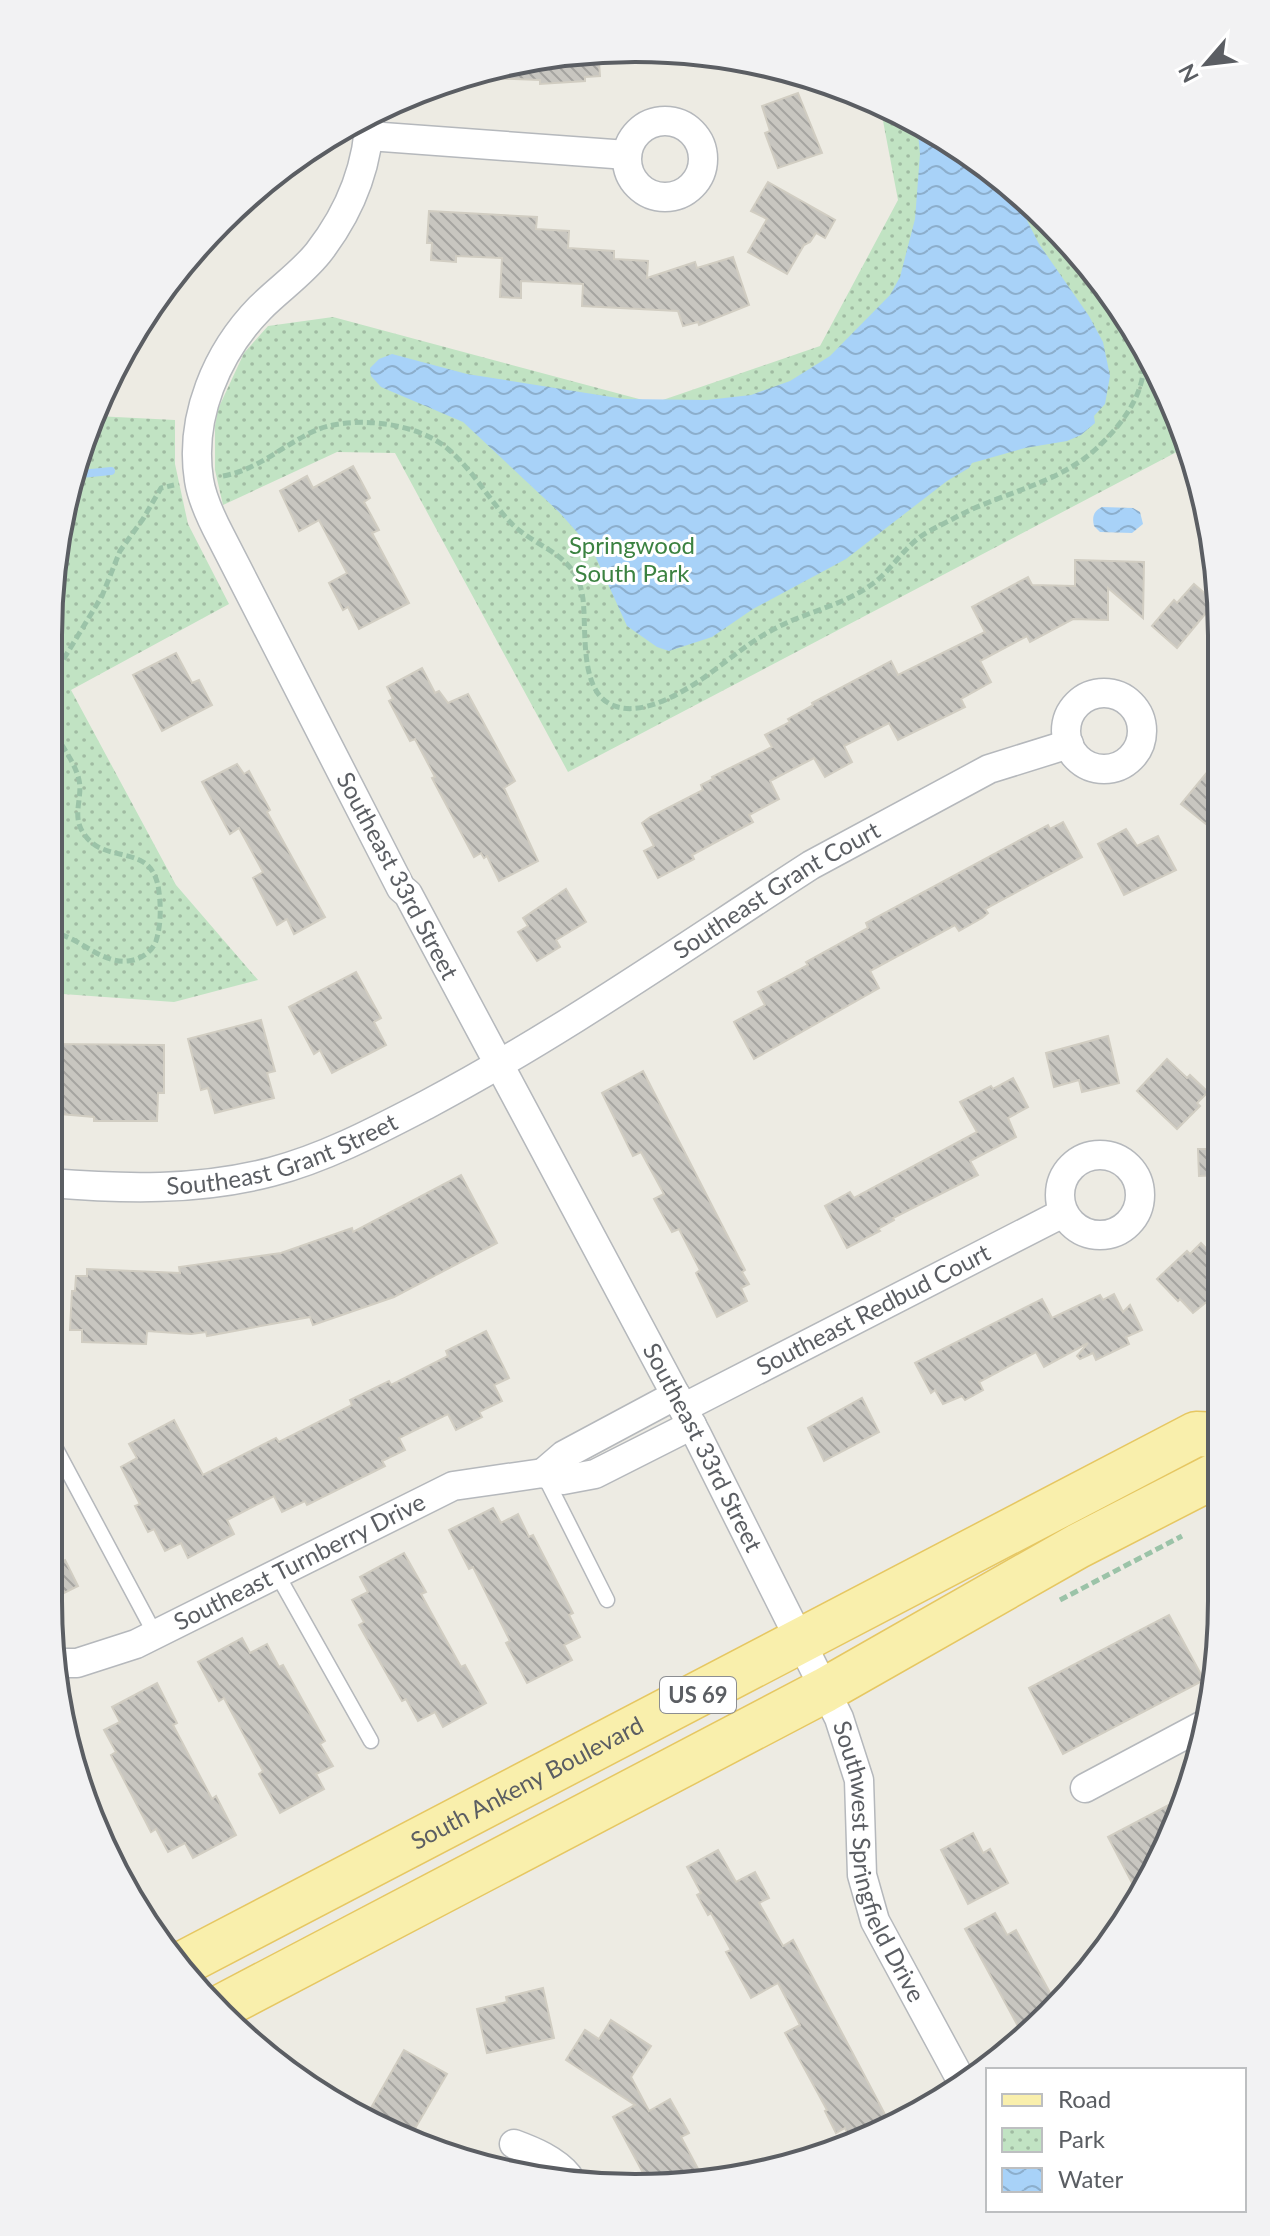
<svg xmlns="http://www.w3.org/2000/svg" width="1270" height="2236" font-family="Lato,sans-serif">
  <defs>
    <pattern id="park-dots" width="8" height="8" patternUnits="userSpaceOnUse" patternTransform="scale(2)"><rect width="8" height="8" fill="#c1e3c3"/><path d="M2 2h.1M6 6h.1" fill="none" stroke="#a0bba2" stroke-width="1.8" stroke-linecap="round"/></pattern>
    <pattern id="water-waves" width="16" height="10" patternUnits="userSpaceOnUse" patternTransform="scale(2)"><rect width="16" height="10" fill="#a8d2f8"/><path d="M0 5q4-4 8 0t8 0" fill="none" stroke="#8caecc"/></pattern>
    <pattern id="building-back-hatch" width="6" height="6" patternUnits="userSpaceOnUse" patternTransform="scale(2)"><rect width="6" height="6" fill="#c8c6c0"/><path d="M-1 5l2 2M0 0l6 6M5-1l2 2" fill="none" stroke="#a5a4a0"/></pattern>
  </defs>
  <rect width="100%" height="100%" fill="#edebe3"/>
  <g fill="url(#park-dots)">
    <path d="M880 105 929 127 1050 220 1123 309 1190 445 568 772 395 453 337 452 223 505 215 470V426L218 409 244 353 268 326 333 317 654 403 820 346 898 200Z"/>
    <path d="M96 416 175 420V464L188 524 229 604 71 690 176 885 258 980 174 1002 49 993V597L68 483Z"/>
  </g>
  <g fill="url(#water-waves)">
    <path d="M917 122 929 127 1012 191 1039 244 1089 316 1103 342 1110 376 1105 404 1094 416 1095 423 1081 435 1067 441 1025 448 972 463 969 468 947 481 846 559 753 609 712 637 669 651 657 647 627 626 592 549 559 512 463 422 381 387 371 376 370 368 379 359 392 354 467 374 624 399 707 400 751 395 790 381 830 356 890 295 900 277 915 219 920 154Z"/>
    <path d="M1102 507 1133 508 1140 512 1143 524 1132 533 1100 532 1094 526C1092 518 1093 511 1102 507Z"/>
  </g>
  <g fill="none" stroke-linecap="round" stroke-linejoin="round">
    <path stroke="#a8d2f8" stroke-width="8" d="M71 475 111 471"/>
  </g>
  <g fill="url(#building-back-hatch)" stroke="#d1cdc2" stroke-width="2">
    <path d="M598 49 600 76 585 77V81L540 84V80L484 78V68Z"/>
    <path d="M798 93 822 153 778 168 765 133 770 131 762 106Z"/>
    <path d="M768 182 835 220 825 238 816 233 810 242 804 245 787 274 748 252 767 219 751 211Z"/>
    <path d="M429 211 537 217 536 229 569 231 568 248 614 251V259L648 261 647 278 695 262 697 268 733 257 749 305 699 325 698 322 683 326 678 311 582 306 583 284 521 281V298L500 297 502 258 456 256V262L431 260 432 243H427Z"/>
    <path d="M353 466 370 498 364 502 379 530 372 533 409 603 359 629 348 607 343 610 329 583 347 573 319 520 299 531 280 491 307 476 313 488Z"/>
    <path d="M1075 560 1144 562 1143 618 1108 588V620L1073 619 1030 642 1027 636 980 661 991 682 961 699 965 707 898 740 889 723 844 746 852 762 825 777 814 758 770 781 779 799 749 815 753 822 692 855 694 859 658 878 644 851 654 846 642 823 650 817 703 790 701 785 713 779 712 777 772 747 765 735 790 722 788 719 813 705 812 703 891 661 898 675 985 632 972 607 1028 577 1032 585 1075 586Z"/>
    <path d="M1194 584 1215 602 1177 648 1152 626 1174 600 1177 603Z"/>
    <path d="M176 653 192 683 199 680 212 705 162 731 133 675Z"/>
    <path d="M422 668 435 693 439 691 448 703 468 694 515 781 504 788 538 861 499 881 487 856 484 858 481 853 474 857 432 778 435 777 415 739 410 741 389 701 393 699 387 687Z"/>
    <path d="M1218 759V828L1208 821 1206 824 1181 804Z"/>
    <path d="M237 764 244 774 249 771 270 810 267 812 325 917 294 934 287 919 277 925 253 878 263 872 239 828 230 834 202 782Z"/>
    <path d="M1063 822 1082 857 985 909 988 913 982 918 959 931 955 925 870 971 879 988 754 1059 734 1022 765 1005 758 992 808 965 806 962 868 928 866 923 1048 825 1050 829Z"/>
    <path d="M1126 829 1137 846 1158 836 1176 870 1124 895 1098 844Z"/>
    <path d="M566 889 586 922 556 940 560 947 537 961 518 932 528 926 523 918Z"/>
    <path d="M356 972 381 1018 374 1022 386 1045 332 1073 320 1050 314 1054 289 1007Z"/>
    <path d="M261 1020 275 1071 267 1073 274 1098 215 1113 208 1088 201 1090 188 1039Z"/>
    <path d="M1108 1036 1119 1083 1082 1092 1079 1080 1054 1087 1046 1053Z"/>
    <path d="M49 1044 164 1045V1093H158L157 1121H94V1117L49 1113Z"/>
    <path d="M1167 1059 1187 1078 1190 1075 1208 1092 1197 1103 1200 1106 1177 1129 1137 1091Z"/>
    <path d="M643 1071 745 1270 742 1272 749 1284 741 1288 747 1301 717 1317 696 1273 700 1270 679 1229 672 1232 654 1199 664 1194 641 1152 633 1156 602 1093Z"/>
    <path d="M1013 1078 1028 1107 1008 1118 1016 1137 970 1161 978 1175 893 1218 894 1220 878 1229 880 1231 847 1248 825 1206 850 1192 854 1198 977 1132 960 1102 991 1086 993 1089Z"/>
    <path d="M1198 1149H1219V1175L1199 1176Z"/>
    <path d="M461 1175 497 1243 394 1297 313 1325 310 1317 207 1336 206 1332 191 1334 147 1331 146 1344 82 1342V1330H70L72 1291H75L76 1276H87V1269L180 1273 179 1267 281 1253 352 1228 353 1232Z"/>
    <path d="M1201 1243 1219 1262 1220 1291 1193 1313 1180 1299 1178 1301 1157 1279 1187 1251 1190 1254Z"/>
    <path d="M1114 1294 1123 1312 1130 1305 1142 1330 1126 1337 1129 1344 1096 1360 1093 1353 1080 1359 1077 1356 1088 1343 1044 1367 1036 1352 979 1382 983 1390 965 1400 962 1396 943 1404 935 1390 931 1393 915 1363 1042 1299 1052 1318 1100 1295 1103 1300Z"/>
    <path d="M486 1331 509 1378 494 1385 502 1401 479 1412 482 1417 456 1430 448 1414 399 1438 405 1450 382 1461 385 1466 307 1505 305 1501 282 1512 274 1496 227 1520 234 1534 188 1558 181 1543 165 1551 154 1529 148 1532 135 1506 140 1504 121 1467 137 1458 129 1444 174 1420 203 1475 276 1438 279 1442 352 1405 350 1400 389 1381 391 1385 448 1356 446 1351Z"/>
    <path d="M862 1398 879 1432 824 1461 808 1428Z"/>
    <path d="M493 1508 501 1523 518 1514 529 1537 533 1535 573 1613 569 1615 580 1637 564 1645 572 1660 527 1683 506 1643 510 1641 473 1567 469 1569 449 1530Z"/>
    <path d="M404 1553 426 1592 421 1594 461 1667 465 1665 486 1703 443 1727 435 1712 418 1721 406 1699 402 1701 359 1625 364 1622 352 1600 368 1592 360 1577Z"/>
    <path d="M65 1560 78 1586 48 1601V1569Z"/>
    <path d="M1169 1615 1204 1680 1063 1754 1029 1688Z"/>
    <path d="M242 1638 250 1653 267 1644 279 1667 283 1665 325 1741 320 1744 333 1766 316 1774 324 1789 280 1813 259 1774 263 1771 224 1698 219 1701 198 1662Z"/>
    <path d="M157 1683 177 1723 173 1725 212 1799 216 1796 236 1835 193 1858 185 1843 168 1852 156 1829 151 1832 111 1755 116 1752 104 1730 120 1722 112 1707Z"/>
    <path d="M1184 1797 1143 1895 1140 1898 1108 1837Z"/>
    <path d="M973 1833 983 1853 990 1849 1008 1883 968 1904 941 1850Z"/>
    <path d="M718 1850 736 1882 755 1872 769 1898 759 1903 783 1946 793 1940 890 2124 859 2143 853 2145 845 2128 836 2133 825 2111 827 2110 785 2033 800 2025 778 1983 751 1998 726 1952 731 1950 711 1913 708 1915 697 1895 701 1893 687 1867Z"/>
    <path d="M995 1913 1007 1935 1016 1930 1055 2002 1025 2039 965 1929Z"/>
    <path d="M543 1988 554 2038 487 2053 477 2009 507 2002 506 1997Z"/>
    <path d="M611 2020 651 2046 631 2077 649 2111 670 2099 689 2133 681 2137 704 2180 673 2187 649 2184 613 2117 635 2105 566 2060 585 2030 599 2039Z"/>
    <path d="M404 2050 447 2074 413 2132 371 2108Z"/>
  </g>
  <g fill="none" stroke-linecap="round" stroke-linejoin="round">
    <g stroke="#b5b8bc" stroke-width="17">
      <g id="service">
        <path d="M48 1434 155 1634"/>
        <path d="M545 1477 607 1600"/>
        <path d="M277 1574 371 1741"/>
        <path d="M79 1789 81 1792"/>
      </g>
    </g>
    <g stroke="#b5b8bc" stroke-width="31">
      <g id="minor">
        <path id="s1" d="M370 112C369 164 350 212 318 253 301 274 279 289 260 308 217 352 189 417 199 480 202 500 212 520 221 537L401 888 408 894 696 1433 839 1718 859 1780 862 1875 875 1921 961 2080"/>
        <circle cx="665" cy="159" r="38"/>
        <path d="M369 136 627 155"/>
        <circle cx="1104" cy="731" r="38"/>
        <circle cx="1100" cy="1195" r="40"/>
        <path id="s2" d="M49 1183C124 1189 197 1191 271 1172 325 1158 376 1131 426 1105 560 1034 684 947 811 865L989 769 1069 744"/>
        <path id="s3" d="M683 1408 1063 1213"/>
        <path d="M543 1473 564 1455 676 1395"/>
        <path id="s4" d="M58 1663H77L136 1644 453 1486 543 1473 563 1480 595 1474 692 1425"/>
        <path d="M1085 1788 1207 1723"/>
        <path d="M514 2144C533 2151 555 2160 568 2176"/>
      </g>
    </g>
    <g stroke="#e6c762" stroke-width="47">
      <g id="primary">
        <path id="s5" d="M178 1966 1196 1434 1220 1435"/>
        <path d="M221 2007 825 1690 1078 1546 1220 1473"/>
      </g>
    </g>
    <g stroke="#9bc3a8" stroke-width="5" stroke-dasharray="8 4" stroke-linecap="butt">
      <path d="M1077 253 1131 325"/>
      <path d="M223 476C257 470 281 447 312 432 349 414 417 422 448 449 474 471 490 502 513 525 538 548 575 555 582 593 588 622 577 687 610 704 638 719 680 694 702 679 728 661 751 640 780 626 810 611 843 605 871 585 890 572 901 551 920 537 931 529 946 523 958 516 1004 492 1058 484 1097 448 1125 422 1153 384 1141 344"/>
      <path d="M49 692 57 670 102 596 120 551 143 519 161 488 174 485"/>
      <path d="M49 932C77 934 99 964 128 961 140 960 152 952 156 941 161 925 161 908 159 892 153 840 106 867 84 834 71 816 83 799 79 780 74 758 56 741 49 720"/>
      <path d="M1060 1600 1182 1536"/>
    </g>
    <use href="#service" stroke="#fff" stroke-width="14"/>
    <use href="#minor" stroke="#fff" stroke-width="28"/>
    <use href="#primary" stroke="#f9efac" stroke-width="44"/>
  </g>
  <g text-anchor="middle" stroke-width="6" stroke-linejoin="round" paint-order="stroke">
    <rect fill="#fff" stroke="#8c8e92" stroke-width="2" x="660" y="1677" width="76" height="36" rx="6"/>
    <g font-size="22" font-weight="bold" fill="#5b5e63">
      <text x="698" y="1703">US 69</text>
    </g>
    <g font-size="24" fill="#3b8241" stroke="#fff">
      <text x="632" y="554">Springwood<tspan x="632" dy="28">South Park</tspan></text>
    </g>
    <g font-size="24" fill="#5b5e63" stroke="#fff">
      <text transform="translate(397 876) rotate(62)" y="8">Southeast 33rd Street</text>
      <text dy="8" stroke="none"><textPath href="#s2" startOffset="804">Southeast Grant Court</textPath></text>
      <text dy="8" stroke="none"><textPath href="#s2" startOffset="238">Southeast Grant Street</textPath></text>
      <text dy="8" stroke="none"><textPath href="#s3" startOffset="214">Southeast Redbud Court</textPath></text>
      <text dy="8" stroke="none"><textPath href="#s1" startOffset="1514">Southeast 33rd Street</textPath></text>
      <text dy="8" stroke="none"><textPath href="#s4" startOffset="264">Southeast Turnberry Drive</textPath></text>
      <text dy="8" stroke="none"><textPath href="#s5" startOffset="394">South Ankeny Boulevard</textPath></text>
      <text dy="8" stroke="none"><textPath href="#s1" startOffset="1968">Southwest Springfield Drive</textPath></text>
    </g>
  </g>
  <path d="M0 0H1270V2236H0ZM635 62H635A573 573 0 0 1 1208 635V1601A573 573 0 0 1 635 2174H635A573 573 0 0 1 62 1601V635A573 573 0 0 1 635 62Z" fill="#f2f2f3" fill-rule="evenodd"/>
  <path fill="none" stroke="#5b5e63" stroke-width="4" d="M635 62H635A573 573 0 0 1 1208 635V1601A573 573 0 0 1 635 2174H635A573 573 0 0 1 62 1601V635A573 573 0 0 1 635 62Z"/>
  <rect x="986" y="2068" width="260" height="144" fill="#ffffff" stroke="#bdbfc1" stroke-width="2"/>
  <rect x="1002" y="2094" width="40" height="12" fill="#f9efac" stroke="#bdbfc1" stroke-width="2"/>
  <text x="1058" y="2108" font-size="24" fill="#5b5e63">Road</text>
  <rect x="1002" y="2128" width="40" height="24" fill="url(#park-dots)" stroke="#bdbfc1" stroke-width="2"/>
  <text x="1058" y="2148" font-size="24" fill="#5b5e63">Park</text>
  <rect x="1002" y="2168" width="40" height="24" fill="url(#water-waves)" stroke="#bdbfc1" stroke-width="2"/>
  <text x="1058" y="2188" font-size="24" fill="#5b5e63">Water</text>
  <g transform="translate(1206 64) rotate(242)" stroke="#ffffff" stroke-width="6" paint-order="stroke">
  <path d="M0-6L14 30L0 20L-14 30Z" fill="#5b5e63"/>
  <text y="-12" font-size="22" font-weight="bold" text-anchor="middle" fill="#5b5e63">N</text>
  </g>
</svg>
